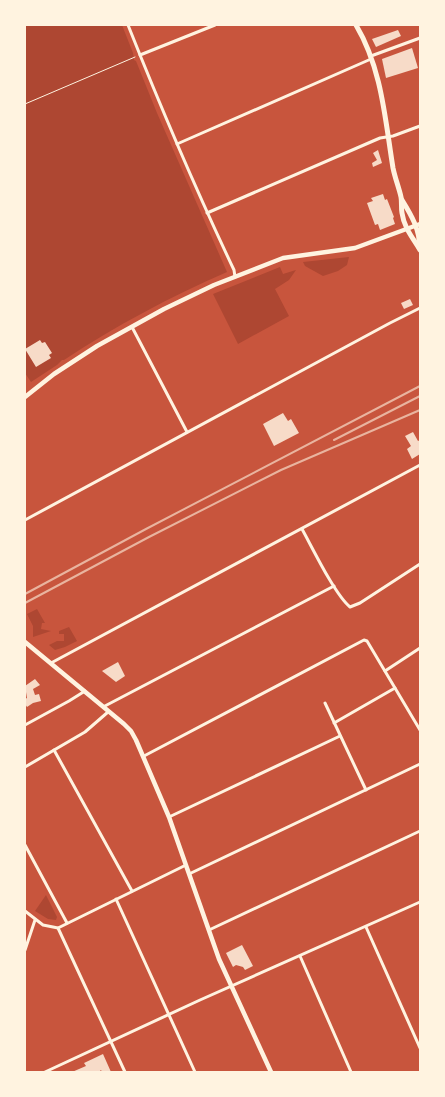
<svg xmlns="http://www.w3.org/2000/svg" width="445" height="1097" viewBox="0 0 445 1097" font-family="'Fira Sans Condensed',sans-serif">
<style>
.green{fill:#ae4732}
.building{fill:#f7dbc8}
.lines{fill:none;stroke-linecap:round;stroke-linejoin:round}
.path{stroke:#fff3e0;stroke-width:1}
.minor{stroke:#fff3e0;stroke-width:3}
.secondary{stroke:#fff3e0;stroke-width:4.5}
.primary{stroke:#fff3e0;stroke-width:5}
.rail{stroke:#e9b49f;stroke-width:2}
</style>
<rect width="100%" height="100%" fill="#c8553d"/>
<g class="green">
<path d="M 25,25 L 122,25 L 133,53 L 134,60 L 136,61 L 157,113 L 227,272 C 170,297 115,326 64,360 L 62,360 L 57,365 L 31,382 L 25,373 Z"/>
<polygon points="349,257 347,265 338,271 323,276 305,266 303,262"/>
<polygon points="280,267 283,274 296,270 289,280 275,289 289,316 238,344 213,294"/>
<polygon points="37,609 45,623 42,623 41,629 51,631 33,637 33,626 27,614"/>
<polygon points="69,627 77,641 65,647 55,650 49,645 57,641 64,641 64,634 59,634 59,631"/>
<polygon points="46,895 57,917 56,920 48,919 35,911"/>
</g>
<g class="building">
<polygon points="398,30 401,36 376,47 372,39"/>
<polygon points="412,48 418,68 386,78 382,59"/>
<polygon points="378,150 382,163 373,167 372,163 377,160 373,153"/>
<polygon points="383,194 385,200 387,199 394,217 393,218 395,224 380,230 378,224 375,225 367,203 373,201 371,198"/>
<polygon points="410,299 413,305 404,309 401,303"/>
<polygon points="40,340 42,343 45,342 52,353 49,355 51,358 36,367 25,349"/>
<polygon points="283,413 288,421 291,419 299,433 274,446 263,424"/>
<polygon points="413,432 418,441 420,440 420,454 412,459 407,449 411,446 405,436"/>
<polygon points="118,662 125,676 116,682 102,671"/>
<polygon points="35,679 40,685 33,689 35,695 39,694 41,701 33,703 27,707 25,704 25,699 27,698 25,686"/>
<polygon points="242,945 253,966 245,970 243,967 236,965 233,967 226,953"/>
<polygon points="103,1054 111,1072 102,1072 101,1070 99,1072 72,1072 86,1066 84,1063"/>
</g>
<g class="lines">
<polyline class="path" points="25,104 135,57"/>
<g class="minor">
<path d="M 128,25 C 161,108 196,190 234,270 L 235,277"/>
<polyline points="140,55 215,25"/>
<polyline points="371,56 420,38"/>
<polyline points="177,144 371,59"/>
<polyline points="207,213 380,138 393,136 420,126"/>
<polyline points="132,327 187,432"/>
<polyline points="25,520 390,323 420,308"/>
<path d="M 302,529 C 312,547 335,595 350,607 L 360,603 L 420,564"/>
<polyline points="51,663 420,465"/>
<polyline points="385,671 420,648"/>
<polyline points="325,703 366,790"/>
<polyline points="103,707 334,586"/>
<polyline points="334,723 395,688"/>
<polyline points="25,725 69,701 85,691"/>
<polyline points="54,750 132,891"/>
<polyline points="144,756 364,640 367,641 420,730"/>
<polyline points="25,767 85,732 108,712"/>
<polyline points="169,817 340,736"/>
<polyline points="25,845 67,923"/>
<polyline points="189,874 420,764"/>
<polyline points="116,899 195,1072"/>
<polyline points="25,911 43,925 58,928 186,865"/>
<polyline points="366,927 420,1048"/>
<polyline points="58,928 125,1072"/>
<polyline points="209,930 420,831"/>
<polyline points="25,950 35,920"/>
<polyline points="300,956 351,1072"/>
<polyline points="45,1072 200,1000 420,902"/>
</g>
<g class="secondary">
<polyline points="25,397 54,374 97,346 164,309 214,285 283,258 355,248 420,224"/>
<polyline points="25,642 124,724 131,731 136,740 169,817 219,959 271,1072"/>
</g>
<g class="primary">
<path d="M 356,25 C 382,69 385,119 393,168 C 395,178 399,188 401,197 C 402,202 401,208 402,213 C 404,228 413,238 420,250"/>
<path d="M 402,200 C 410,213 421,231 419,247"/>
</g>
<g class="rail">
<polyline points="334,440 420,396"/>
<polyline points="25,594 146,529 420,386"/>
<polyline points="25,603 149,537 281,470 420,410"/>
</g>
</g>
<rect width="445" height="1097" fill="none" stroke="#fff3e0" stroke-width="52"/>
</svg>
